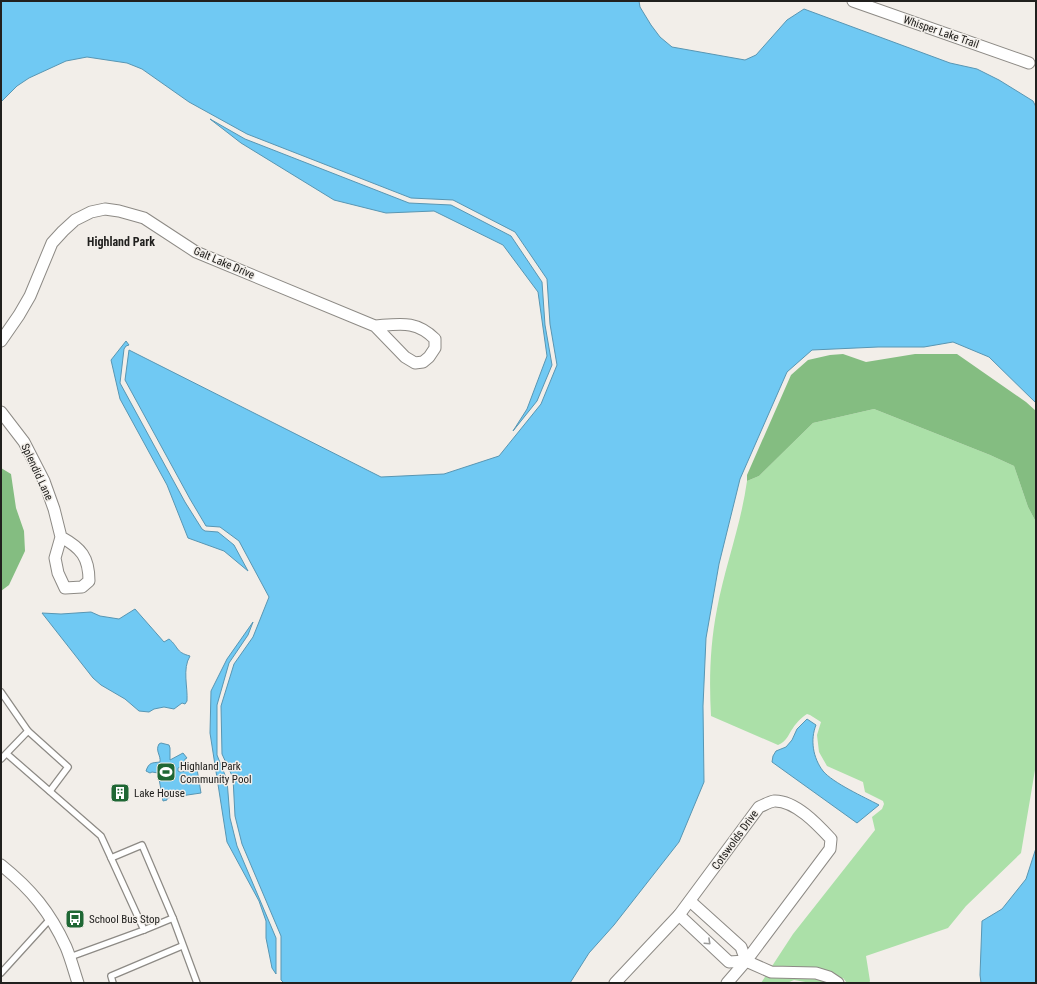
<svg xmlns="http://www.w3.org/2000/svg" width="1037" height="984" viewBox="0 0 1037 984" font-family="'Roboto Condensed',sans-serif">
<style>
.green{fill:#abe0a8}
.forest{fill:#84bd81}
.water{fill:#70c9f3;stroke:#5896b3}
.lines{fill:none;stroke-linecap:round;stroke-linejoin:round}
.lane-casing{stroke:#8d8a85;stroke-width:8}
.street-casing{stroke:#8d8a85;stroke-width:13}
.lane{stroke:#fff;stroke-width:5.5}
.street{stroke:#fff;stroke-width:11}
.oneway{stroke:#9b9b9a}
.labels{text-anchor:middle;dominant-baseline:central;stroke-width:3;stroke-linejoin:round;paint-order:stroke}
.street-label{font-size:11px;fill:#21201e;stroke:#f2eee9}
.poi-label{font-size:11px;fill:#21201e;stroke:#f2eee9;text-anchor:start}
.neighbourhood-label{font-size:12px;font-weight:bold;fill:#21201e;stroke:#f2eee9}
</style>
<rect width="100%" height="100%" fill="#f2eee9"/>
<path class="green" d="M 874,409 L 990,455 L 1014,466 L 1028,507 L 1036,522 L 1036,764 L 1021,853 L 966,906 L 948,928 L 866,956 L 870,981 L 869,983 L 847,983 L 843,978 L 838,983 L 811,983 L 794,980 L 787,983 L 761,983 L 793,934 L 875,830 L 872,817 L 882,809 L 884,804 L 883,801 L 865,792 L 863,782 L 827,766 L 819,752 L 817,735 L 821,722 L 810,715 L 807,714 C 802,717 796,723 793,728 C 788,735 787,741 778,745 L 711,716 C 709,680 710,645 717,609 C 725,566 741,525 747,481 L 759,476 L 813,423 Z"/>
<g class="forest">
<polygon points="843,354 866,362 915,354 957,354 1026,402 1036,411 1036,522 1028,507 1014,466 990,455 874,409 813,423 759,476 747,481 747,475 791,375 808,360 830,355"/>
<polygon points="1,468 11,474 16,508 24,531 25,551 9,585 1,591"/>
</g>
<g class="water">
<polygon points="1,1 639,1 640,7 651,25 660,37 672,47 745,60 756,55 787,20 804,9 950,63 977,69 999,80 1033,101 1036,107 1036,403 989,357 953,342 924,347 878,347 812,350 787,372 740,479 719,564 706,638 703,706 704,782 679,842 614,925 589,953 570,983 284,983 281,980 281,936 242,844 235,816 233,778 222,754 221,706 234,664 253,637 269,597 239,541 220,527 206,526 190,499 125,380 129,350 381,477 444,474 499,456 541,404 557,365 550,324 547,279 515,232 453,200 411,198 247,134 189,102 142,69 127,63 87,57 66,61 29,78 17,86 1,102"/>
<polygon points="210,119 245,139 409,203 451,205 511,236 542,282 545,325 552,365 537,401 513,431 527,409 547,356 538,292 503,245 434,211 386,213 334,200 241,143"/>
<polygon points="126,341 129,345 126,346 124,349 120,383 185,502 202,529 205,531 218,532 234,545 248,571 224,551 188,538 167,485 120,399 111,360"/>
<path d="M 135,609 L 164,642 L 169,639 C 179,647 175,652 190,656 C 182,669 188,687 187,701 L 185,704 L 182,703 L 174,709 L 164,707 L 154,709 L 149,712 L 139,711 L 125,699 L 101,685 L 93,678 L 42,613 L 61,614 L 91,612 L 100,616 L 119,619 Z"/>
<polygon points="253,622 248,635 229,663 217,705 217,755 227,780 230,818 237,846 276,938 276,974 272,968 266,938 266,921 259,901 227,842 210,733 211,691 227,659"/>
<path d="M 807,719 L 816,725 C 810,740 813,758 823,771 C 833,783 864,797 879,805 L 857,823 L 772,762 L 773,756 L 776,751 L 786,747 L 792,740 L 797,729 Z"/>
<path d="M 161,743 L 169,745 L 170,748 L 170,760 L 183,753 L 187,758 L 185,759 L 184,765 L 178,768 L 178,771 L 180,772 L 197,769 L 201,793 L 167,798 L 167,800 L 163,801 L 158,773 L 152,772 L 150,773 L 146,771 C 149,762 152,763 160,762 C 161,755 155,751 159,744 Z"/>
<polygon points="1036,848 1036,983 981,983 980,975 982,921 1002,909 1026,879"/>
</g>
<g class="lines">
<g class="lane-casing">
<g id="lane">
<polyline points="1,692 28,731 1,759"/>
<polyline points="28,731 68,767 50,791"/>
<polyline points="7,754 101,836 144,930 70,957"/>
<polyline points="111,858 142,845 173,918"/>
<polyline points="144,930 173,918 197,983"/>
<polyline points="1,973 51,918"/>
<polyline points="113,983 111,976 182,946"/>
</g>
</g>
<g class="street-casing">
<g id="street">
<polyline points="853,1 1029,63"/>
<path d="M 1,341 L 19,315 L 30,296 L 52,243 L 63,231 L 75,220 L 91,212 L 105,209 L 119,211 L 144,218 L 196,252 L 375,326 L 405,357 L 415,363 L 423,362 L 429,357 L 435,348 L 435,339 C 416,320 400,324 375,326"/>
<path d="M 1,412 L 24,442 L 44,481 L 54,509 L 61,537 L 55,558 L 58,573 L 65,588 L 82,587 L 89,581 C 89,557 81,548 61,537"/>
<path d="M 1,865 C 31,889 50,912 66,947 C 71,959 74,971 78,983"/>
<polyline points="690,901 741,947 746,961"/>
<polyline points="679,915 729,962 746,961 771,972 816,973 829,977 838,983"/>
<path d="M 615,983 L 679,915 L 759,807 C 764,805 769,802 774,801 C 795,800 818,825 831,839 L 830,849 L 746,961 L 727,983"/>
</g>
</g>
<use href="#lane" class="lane"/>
<use href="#street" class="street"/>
</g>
<defs><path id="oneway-chevron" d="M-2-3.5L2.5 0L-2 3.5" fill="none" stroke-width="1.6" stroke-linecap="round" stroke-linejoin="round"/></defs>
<use class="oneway" href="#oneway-chevron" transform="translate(708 942) rotate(43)"/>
<defs>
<g id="stadium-square" transform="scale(1)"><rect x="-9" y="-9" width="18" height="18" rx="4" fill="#1f6734" stroke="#f2eee9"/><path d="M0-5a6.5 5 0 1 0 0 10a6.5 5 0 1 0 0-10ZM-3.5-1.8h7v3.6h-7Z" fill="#fff"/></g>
<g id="building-square" transform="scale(1)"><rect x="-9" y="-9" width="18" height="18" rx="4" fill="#1f6734" stroke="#f2eee9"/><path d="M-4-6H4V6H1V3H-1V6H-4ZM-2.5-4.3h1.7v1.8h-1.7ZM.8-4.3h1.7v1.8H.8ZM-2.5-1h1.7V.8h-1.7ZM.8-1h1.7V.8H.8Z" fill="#fff"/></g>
<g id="bus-square" transform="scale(1)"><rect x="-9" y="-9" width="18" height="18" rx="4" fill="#1f6734" stroke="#f2eee9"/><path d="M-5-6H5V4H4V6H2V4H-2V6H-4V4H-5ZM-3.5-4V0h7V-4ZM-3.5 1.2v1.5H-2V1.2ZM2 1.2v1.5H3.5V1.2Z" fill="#fff"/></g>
</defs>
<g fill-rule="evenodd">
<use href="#stadium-square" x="166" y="772"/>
<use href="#building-square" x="120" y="793"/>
<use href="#bus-square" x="75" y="919"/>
</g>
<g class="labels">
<g class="street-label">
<text transform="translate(941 32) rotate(19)">Whisper Lake Trail</text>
<text transform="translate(224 263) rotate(23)">Galt Lake Drive</text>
<text transform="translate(37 472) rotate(65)">Splendid Lane</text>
<text transform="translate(735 840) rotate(-54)">Cotswolds Drive</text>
</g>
<g class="poi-label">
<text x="180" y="766">Highland Park<tspan x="180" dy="13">Community Pool</tspan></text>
<text x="134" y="793">Lake House</text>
<text x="89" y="919">School Bus Stop</text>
</g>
<g class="neighbourhood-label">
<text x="121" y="242">Highland Park</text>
</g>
</g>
<rect width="1037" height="984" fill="none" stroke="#21201e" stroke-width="4"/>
</svg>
